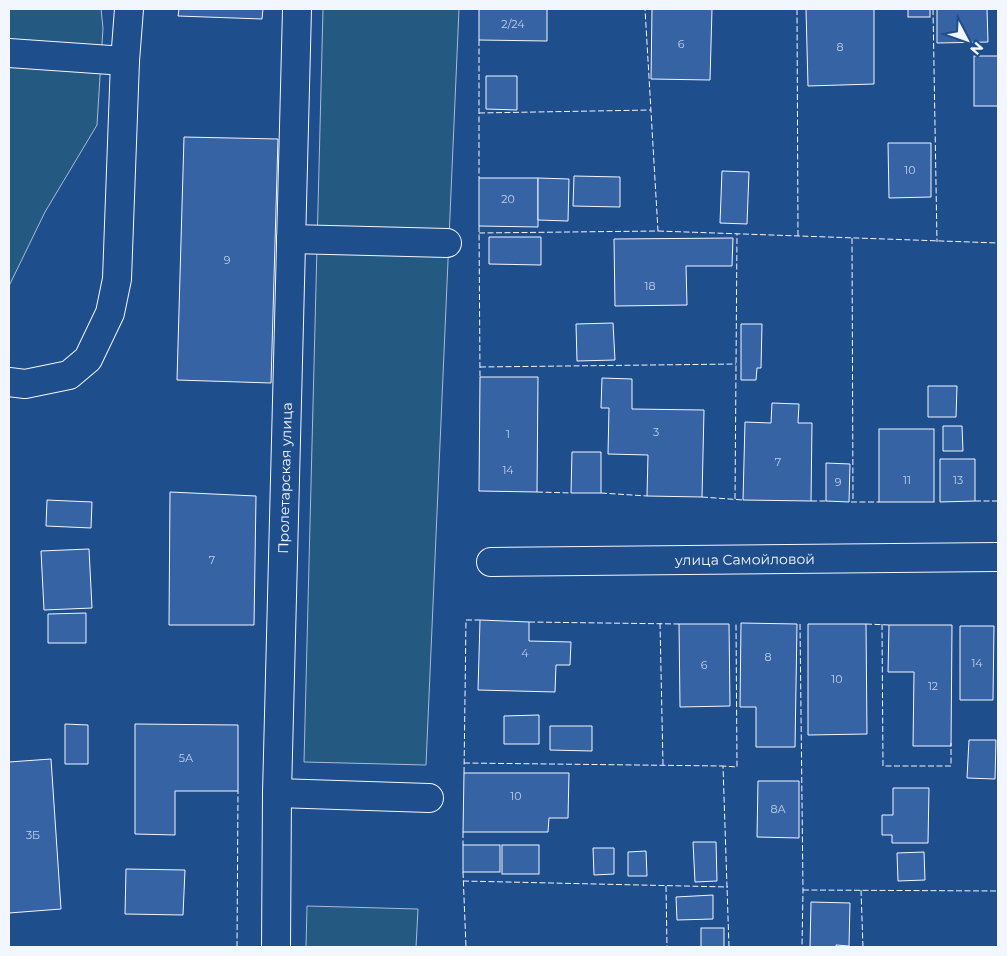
<svg xmlns="http://www.w3.org/2000/svg" width="1007" height="956" viewBox="0 0 1007 956" font-family="Montserrat,sans-serif">
<style>
.green{fill:#245a82;stroke:#a8bbd7}
.building{fill:#3563a3;stroke:#f2f6ff}
.lines{fill:none;stroke-linecap:round;stroke-linejoin:round}
.minor-casing{stroke:#f2f6ff;stroke-width:30}
.minor{stroke:#1f4e8c;stroke-width:28}
.fence{stroke:#f2f6ff;stroke-width:1;stroke-dasharray:6 2.5;stroke-linecap:butt}
.labels{text-anchor:middle;dominant-baseline:central;stroke-width:4;stroke-linejoin:round;paint-order:stroke}
.number-label{font-size:11px;fill:#c3d1e8}
.street-label{font-size:14px;fill:#f2f6ff;stroke:#1f4e8c}
</style>
<rect width="100%" height="100%" fill="#1f4e8c"/>
<g class="green">
<polygon points="9,9 101,9 103,28 97,125 45,212 9,286"/>
<polygon points="323,9 459,9 426,765 304,762"/>
<polygon points="307,906 418,909 416,947 306,947"/>
</g>
<g class="building">
<polygon points="179,9 263,9 262,19 178,16"/>
<polygon points="479,9 547,9 547,41 479,40"/>
<polygon points="652,9 712,9 710,80 651,79"/>
<polygon points="806,9 874,9 874,84 808,86"/>
<rect x="908" y="9" width="22" height="8"/>
<polygon points="937,9 987,9 988,42 937,43"/>
<rect x="974" y="56" width="24" height="50"/>
<polygon points="486,76 517,76 517,110 486,109"/>
<polygon points="184,137 278,139 271,383 177,380"/>
<polygon points="888,143 931,143 931,197 889,198"/>
<polygon points="722,171 749,172 747,224 720,223"/>
<polygon points="574,176 620,177 620,207 573,206"/>
<polygon points="479,178 538,178 538,227 479,226"/>
<polygon points="538,178 569,179 568,221 538,220"/>
<polygon points="489,237 541,237 541,265 489,264"/>
<polygon points="733,238 732,266 686,266 687,305 615,306 614,239"/>
<polygon points="613,323 615,360 577,361 576,324"/>
<polygon points="741,324 762,324 761,368 757,368 756,380 741,380"/>
<polygon points="480,377 538,377 537,492 479,491"/>
<polygon points="602,378 632,379 632,409 704,410 702,497 647,496 648,455 608,454 609,408 601,408"/>
<polygon points="928,386 957,386 956,417 928,417"/>
<polygon points="772,403 799,404 798,423 812,423 811,501 743,500 745,422 771,423"/>
<polygon points="943,426 962,426 963,451 943,451"/>
<rect x="879" y="429" width="55" height="73"/>
<polygon points="572,452 601,452 601,493 571,493"/>
<polygon points="940,459 975,459 975,501 940,502"/>
<polygon points="826,463 850,464 849,502 826,501"/>
<polygon points="170,492 256,496 254,625 169,625"/>
<polygon points="47,500 92,502 91,528 46,526"/>
<polygon points="89,549 92,608 44,610 41,551"/>
<polygon points="86,613 86,643 48,643 48,614"/>
<polygon points="480,620 529,622 529,641 571,642 570,665 556,665 555,692 478,690"/>
<polygon points="741,623 797,624 795,747 756,747 756,707 740,707"/>
<polygon points="679,624 729,624 730,706 680,707"/>
<polygon points="808,624 866,624 867,734 808,735"/>
<polygon points="889,625 952,625 951,746 913,746 914,672 888,672"/>
<polygon points="960,626 994,626 993,700 960,700"/>
<polygon points="539,715 539,744 504,744 504,716"/>
<polygon points="65,724 88,725 88,764 65,764"/>
<polygon points="135,724 238,725 238,791 175,791 175,835 135,834"/>
<polygon points="550,726 592,726 592,751 550,750"/>
<polygon points="969,740 996,740 995,779 967,778"/>
<polygon points="51,759 61,909 9,913 9,762"/>
<polygon points="464,773 569,773 568,818 549,818 548,832 463,832"/>
<polygon points="758,781 799,781 799,838 757,837"/>
<polygon points="893,788 929,788 928,843 892,843 892,835 882,835 882,815 893,815"/>
<polygon points="693,842 716,842 717,881 695,882"/>
<rect x="463" y="845" width="37" height="27"/>
<rect x="502" y="845" width="37" height="29"/>
<polygon points="593,848 614,848 614,874 594,875"/>
<polygon points="646,851 647,876 628,876 628,852"/>
<polygon points="924,852 925,880 898,881 897,853"/>
<polygon points="126,869 185,870 183,915 125,914"/>
<polygon points="713,895 713,919 677,920 676,897"/>
<polygon points="811,902 850,903 849,946 836,945 836,947 810,947"/>
<rect x="701" y="928" width="23" height="19"/>
</g>
<g class="lines">
<g class="minor-casing">
<g id="minor">
<polyline points="9,53 125,61"/>
<polyline points="291,239 447,243"/>
<polyline points="9,382 25,384 69,375 88,359 110,313 117,279 125,61 129,9"/>
<path id="s1" d="M 491,562 L 998,557"/>
<polyline points="277,793 429,798"/>
<path id="s2" d="M 276,947 L 277,793 L 297,9"/>
</g>
</g>
<use href="#minor" class="minor"/>
<g class="fence">
<polyline points="797,9 798,236"/>
<polyline points="933,9 937,242"/>
<polyline points="479,40 479,178"/>
<polyline points="479,113 651,110"/>
<polyline points="479,226 480,377"/>
<polyline points="658,231 998,243"/>
<polyline points="479,233 658,231 645,9"/>
<polyline points="852,238 853,501"/>
<polyline points="480,367 736,364"/>
<polyline points="537,492 571,493"/>
<polyline points="601,493 647,496"/>
<polyline points="702,497 743,500"/>
<polyline points="735,499 737,234"/>
<polyline points="811,501 826,501"/>
<polyline points="975,501 998,501"/>
<polyline points="851,502 879,502"/>
<polyline points="529,622 679,624"/>
<polyline points="660,623 663,765"/>
<polyline points="800,624 803,890 802,947"/>
<polyline points="866,624 889,625"/>
<polyline points="882,624 883,766 951,766 951,743"/>
<polyline points="464,763 723,766"/>
<polyline points="464,773 466,620 480,620"/>
<polyline points="463,832 463,845"/>
<polyline points="463,872 466,947"/>
<polyline points="463,881 728,887"/>
<polyline points="666,886 667,947"/>
<polyline points="803,890 998,891"/>
<polyline points="861,890 863,947"/>
<polyline points="237,947 238,791"/>
<polyline points="729,947 723,766 737,767 736,623"/>
</g>
</g>
<g class="labels">
<g class="number-label">
<text x="513" y="24">2/24</text>
<text x="681" y="44">6</text>
<text x="840" y="47">8</text>
<text x="910" y="170">10</text>
<text x="508" y="199">20</text>
<text x="227" y="260">9</text>
<text x="650" y="286">18</text>
<text x="656" y="432">3</text>
<text x="508" y="434">1</text>
<text x="778" y="462">7</text>
<text x="508" y="470">14</text>
<text x="907" y="480">11</text>
<text x="958" y="480">13</text>
<text x="838" y="482">9</text>
<text x="212" y="560">7</text>
<text x="525" y="653">4</text>
<text x="768" y="657">8</text>
<text x="977" y="663">14</text>
<text x="704" y="665">6</text>
<text x="837" y="679">10</text>
<text x="933" y="686">12</text>
<text x="186" y="758">5А</text>
<text x="516" y="796">10</text>
<text x="778" y="809">8А</text>
<text x="33" y="835">3Б</text>
</g>
<g class="street-label">
<text stroke="none"><textPath href="#s2" startOffset="469">Пролетарская улица</textPath></text>
<text stroke="none"><textPath href="#s1" startOffset="254">улица Самойловой</textPath></text>
</g>
</g>
<rect width="1007" height="956" fill="none" stroke="#f2f6ff" stroke-width="20"/>
<g transform="translate(967 40) rotate(131)" stroke="#1f4e8c" stroke-width="4" paint-order="stroke">
<path d="M0-4L9 19L0 12L-9 19Z" fill="#f2f6ff"/>
<text y="-8" font-size="14" font-weight="bold" text-anchor="middle" fill="#f2f6ff">N</text>
</g>
</svg>
